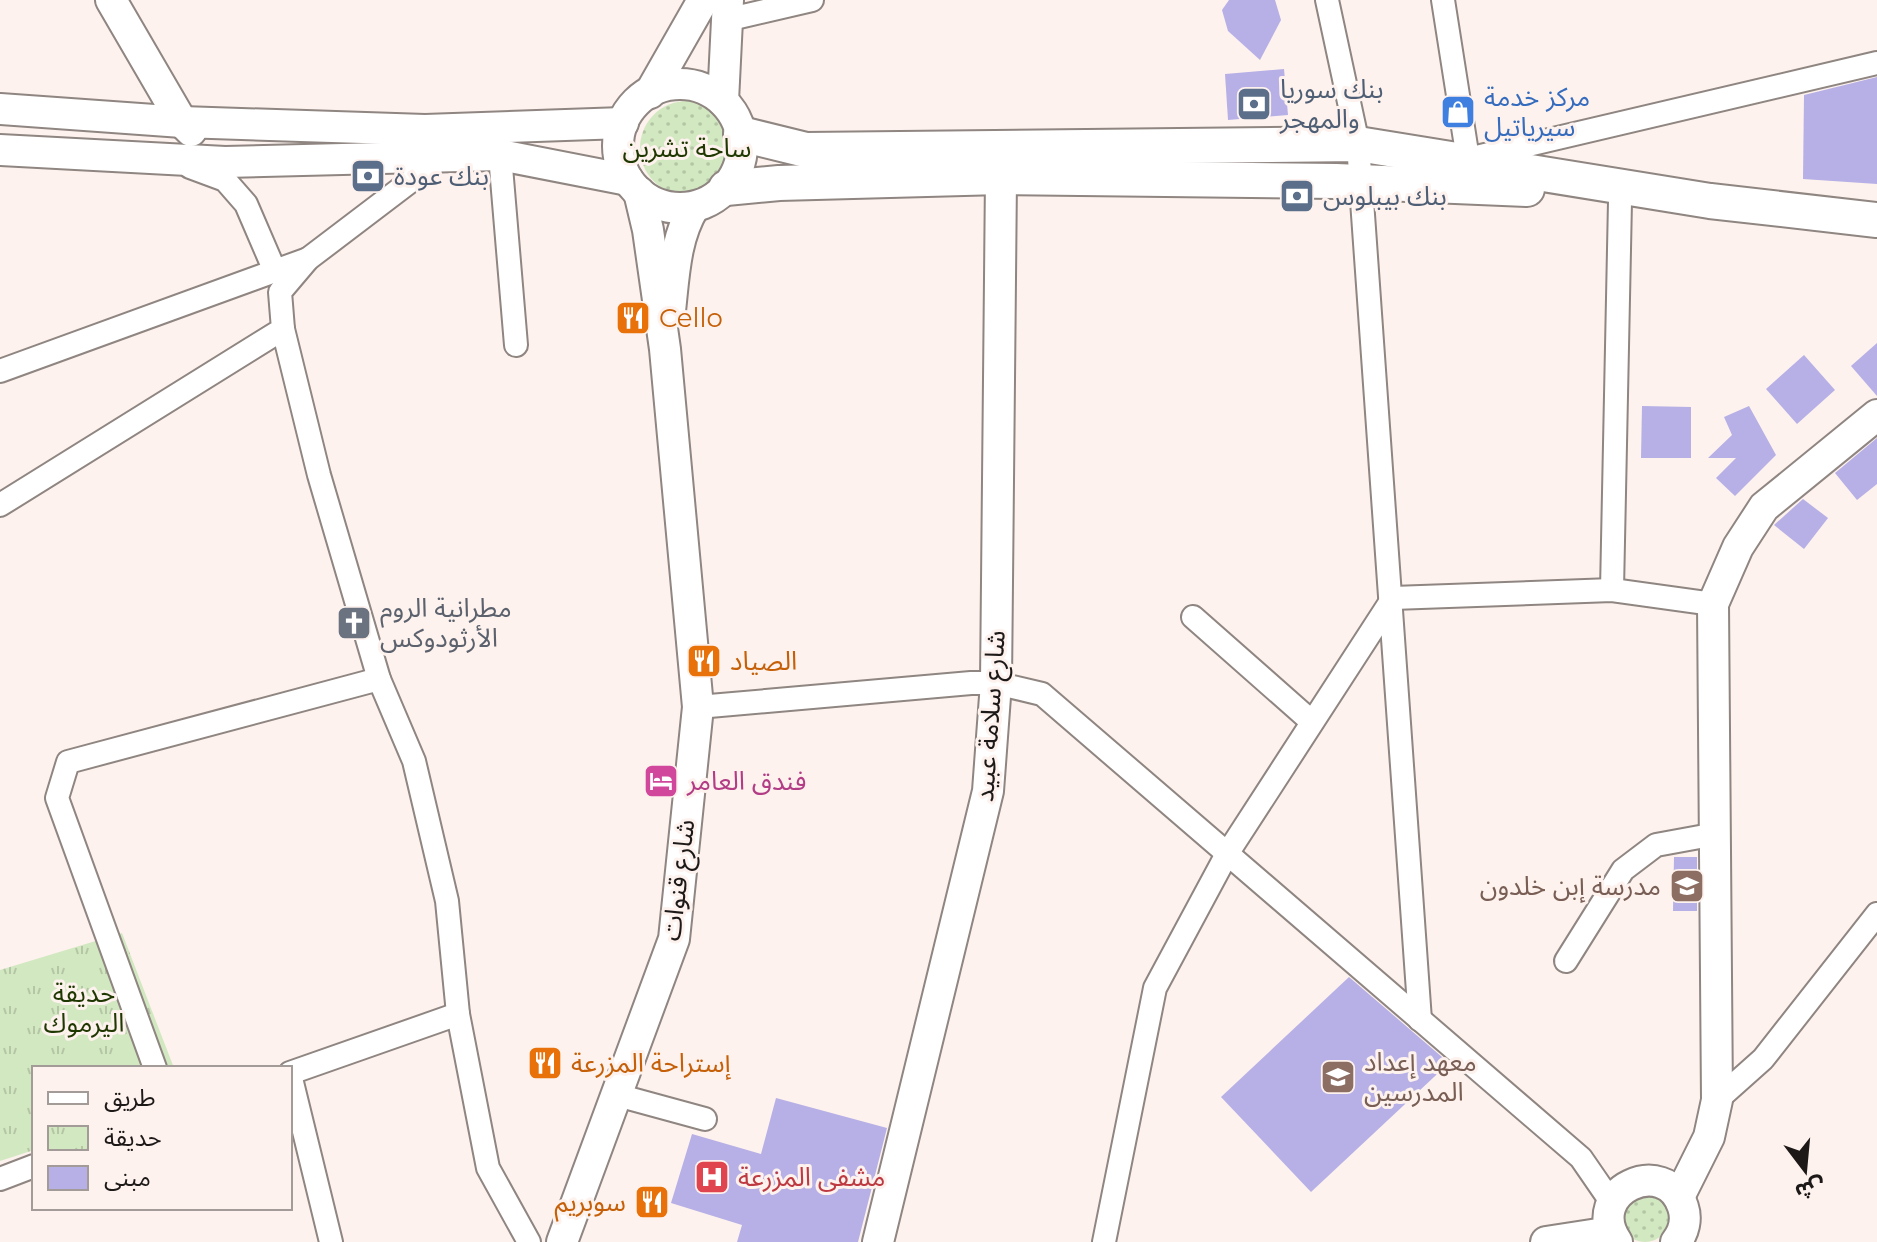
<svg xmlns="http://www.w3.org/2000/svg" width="1877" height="1242" viewBox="0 0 1877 1242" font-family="Montserrat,'Noto Sans Arabic',sans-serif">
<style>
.grass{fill:url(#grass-dots)}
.park{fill:url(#park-tufts)}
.building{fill:#b6b0e6}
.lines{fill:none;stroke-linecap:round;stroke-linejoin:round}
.street-casing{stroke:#8f8581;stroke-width:26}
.secondary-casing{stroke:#8f8581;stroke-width:34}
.primary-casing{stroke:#8f8581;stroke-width:38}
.street{stroke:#fff;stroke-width:22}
.secondary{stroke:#fff;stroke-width:30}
.primary{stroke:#fff;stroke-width:34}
.labels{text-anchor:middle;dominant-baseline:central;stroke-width:6;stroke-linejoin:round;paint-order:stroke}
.service-label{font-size:26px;fill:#4e5e75;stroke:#fdf2ed;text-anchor:start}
.shop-label{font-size:26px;fill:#366cbe;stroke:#fdf2ed;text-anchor:start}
.park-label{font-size:26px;fill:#1f3700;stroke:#fdf2ed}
.food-label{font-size:26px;fill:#c56008;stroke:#fdf2ed;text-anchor:start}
.worship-label{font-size:26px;fill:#5b616d;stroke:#fdf2ed;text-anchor:start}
.street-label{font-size:26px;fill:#1d1918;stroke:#fdf2ed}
.hotel-label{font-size:26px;fill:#b23c85;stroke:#fdf2ed;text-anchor:start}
.education-label{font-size:26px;fill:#785e54;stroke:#fdf2ed;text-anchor:end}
.health-label{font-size:26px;fill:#be3a42;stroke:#fdf2ed;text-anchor:start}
</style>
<defs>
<pattern id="grass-dots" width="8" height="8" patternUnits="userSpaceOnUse" patternTransform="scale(2)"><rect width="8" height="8" fill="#d2e8c1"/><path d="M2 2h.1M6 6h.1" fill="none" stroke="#b4c6a5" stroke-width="1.8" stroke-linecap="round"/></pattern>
<pattern id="park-tufts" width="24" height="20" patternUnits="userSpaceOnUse" patternTransform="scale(2)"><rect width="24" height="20" fill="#d2e8c1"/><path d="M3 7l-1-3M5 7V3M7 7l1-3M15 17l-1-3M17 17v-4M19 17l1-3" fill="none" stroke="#b4c6a5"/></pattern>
</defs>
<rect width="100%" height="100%" fill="#fdf2ed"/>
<g class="grass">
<circle cx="687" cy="148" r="47"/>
<circle cx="1645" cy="1218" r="24"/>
</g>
<polygon class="park" points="122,933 174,1068 34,1068 34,1150 0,1161 0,970"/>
<g class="building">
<polygon points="1229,0 1275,0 1281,20 1260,60 1228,31 1222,10"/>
<polygon points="1284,69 1288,115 1228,120 1225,74"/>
<polygon points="1877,77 1877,184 1803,179 1804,95"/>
<polygon points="1877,343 1877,396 1851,366"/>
<polygon points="1804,355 1835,390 1797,424 1766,389"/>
<polygon points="1642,406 1691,407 1691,458 1641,458"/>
<polygon points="1749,406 1776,455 1735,496 1716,478 1736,458 1708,458 1732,435 1724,417"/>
<polygon points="1877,438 1877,484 1857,500 1835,473"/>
<polygon points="1803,499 1828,518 1804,549 1774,525"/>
<polygon points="1674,857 1697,857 1697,911 1673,911"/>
<polygon points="1349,977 1449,1063 1311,1192 1221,1097"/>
<polygon points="776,1098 887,1128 858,1242 737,1242 742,1225 671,1203 692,1134 761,1154"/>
</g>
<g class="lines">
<g class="street-casing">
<g id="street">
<polyline points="1327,0 1358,144 1420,1020"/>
<polyline points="1443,0 1468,159 1877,63"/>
<polyline points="726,20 812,0"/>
<polyline points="500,155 516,345"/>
<polyline points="190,167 225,180 246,204 274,269"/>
<polyline points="283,329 319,475 379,679 414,761 447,901 458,1014 488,1168 529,1242"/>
<polyline points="0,371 308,259"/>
<polyline points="0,505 283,329 280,292 308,259 441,158"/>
<polyline points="1612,590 1620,201"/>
<polyline points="1193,617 1312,722"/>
<polyline points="698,707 971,683 996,683 1042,694 1581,1158 1612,1203"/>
<polyline points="1566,961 1623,870 1656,845 1716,834"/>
<polyline points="155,1068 57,798 68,762 379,679"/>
<polyline points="290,1073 458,1014"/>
<polyline points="290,1074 331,1242"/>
<polyline points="617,1095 705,1119"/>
<polyline points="1717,1100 1763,1059 1877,914"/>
<polyline points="0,1179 34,1166"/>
<polyline points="1104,1242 1155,988 1227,854 1393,598 1612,590 1713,604"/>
</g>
</g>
<g class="secondary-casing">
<g id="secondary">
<polyline points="111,0 182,122 191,131"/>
<circle cx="680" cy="146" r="62"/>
<polyline points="650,93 703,0"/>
<polyline points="723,101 728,0"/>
<polyline points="0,109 182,122 425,130 623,123"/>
<polyline points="0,150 225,162 500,155 628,180"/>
<path d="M 670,311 C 674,275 675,238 694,207"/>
<polyline points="1679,1197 1709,1137 1717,1100 1713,604 1738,547 1764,507 1877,415"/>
<polyline points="562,1242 674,939 698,707 665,349 648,230 639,192"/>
<polyline points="878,1242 988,791 996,683 1001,177"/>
<polyline points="1546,1242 1611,1232"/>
<path d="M 1617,1242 C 1582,1191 1666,1153 1683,1207 C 1687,1219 1684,1232 1676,1242"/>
</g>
</g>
<g class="primary-casing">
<g id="primary">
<polyline points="741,134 806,150 1358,144 1710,201 1877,220"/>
<polyline points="726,188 779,183 1001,177 1336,181 1527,189"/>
</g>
</g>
<use href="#street" class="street"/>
<use href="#secondary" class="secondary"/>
<use href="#primary" class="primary"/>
</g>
<defs>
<g id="bank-square" transform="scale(1.8)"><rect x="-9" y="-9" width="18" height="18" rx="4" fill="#5c6f8a" stroke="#fdf2ed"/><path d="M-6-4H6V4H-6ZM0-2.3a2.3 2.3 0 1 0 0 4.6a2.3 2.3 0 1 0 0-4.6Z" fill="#fff"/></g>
<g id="shop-square" transform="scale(1.8)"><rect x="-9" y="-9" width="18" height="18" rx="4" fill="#3f7fe0" stroke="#fdf2ed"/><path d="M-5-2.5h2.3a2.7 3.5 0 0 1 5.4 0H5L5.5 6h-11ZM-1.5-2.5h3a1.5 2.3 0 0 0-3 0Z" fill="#fff"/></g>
<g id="restaurant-square" transform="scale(1.8)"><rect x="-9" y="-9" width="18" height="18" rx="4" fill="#e8710a" stroke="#fdf2ed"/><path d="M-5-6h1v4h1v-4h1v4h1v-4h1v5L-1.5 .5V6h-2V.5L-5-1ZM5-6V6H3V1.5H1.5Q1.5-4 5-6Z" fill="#fff"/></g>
<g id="church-square" transform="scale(1.8)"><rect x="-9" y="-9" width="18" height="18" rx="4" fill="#6b7280" stroke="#fdf2ed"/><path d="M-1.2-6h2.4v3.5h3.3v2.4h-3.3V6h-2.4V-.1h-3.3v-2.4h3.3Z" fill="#fff"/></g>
<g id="hotel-square" transform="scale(1.8)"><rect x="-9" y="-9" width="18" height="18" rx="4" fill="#d1479c" stroke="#fdf2ed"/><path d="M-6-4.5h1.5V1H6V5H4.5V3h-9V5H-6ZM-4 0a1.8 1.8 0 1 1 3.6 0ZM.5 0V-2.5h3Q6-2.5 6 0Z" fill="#fff"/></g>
<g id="school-square" transform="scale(1.8)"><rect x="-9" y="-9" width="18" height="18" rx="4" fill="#8d6e63" stroke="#fdf2ed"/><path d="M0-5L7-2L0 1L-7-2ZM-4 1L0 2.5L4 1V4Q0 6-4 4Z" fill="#fff"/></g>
<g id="university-square" transform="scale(1.8)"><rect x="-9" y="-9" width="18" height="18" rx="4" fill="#8d6e63" stroke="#fdf2ed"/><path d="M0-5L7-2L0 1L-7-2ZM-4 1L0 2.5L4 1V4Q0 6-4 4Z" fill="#fff"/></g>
<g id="hospital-square" transform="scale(1.8)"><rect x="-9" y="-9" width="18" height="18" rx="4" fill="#e0444e" stroke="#fdf2ed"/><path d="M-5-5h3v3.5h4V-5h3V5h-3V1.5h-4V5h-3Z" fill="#fff"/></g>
</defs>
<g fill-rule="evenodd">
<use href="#bank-square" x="1254" y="104"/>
<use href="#shop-square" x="1458" y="112"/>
<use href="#bank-square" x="368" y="176"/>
<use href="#bank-square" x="1297" y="196"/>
<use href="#restaurant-square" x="633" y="318"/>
<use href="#church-square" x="354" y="623"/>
<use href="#restaurant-square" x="704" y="661"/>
<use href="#hotel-square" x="661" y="781"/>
<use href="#school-square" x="1687" y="886"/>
<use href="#restaurant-square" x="545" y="1063"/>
<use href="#university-square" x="1338" y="1077"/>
<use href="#hospital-square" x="712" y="1177"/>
<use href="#restaurant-square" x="652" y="1202"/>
</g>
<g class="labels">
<g class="service-label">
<text x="1280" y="89">بنك سوريا<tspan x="1280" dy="30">والمهجر</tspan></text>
<text x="394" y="176">بنك عودة</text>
<text x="1323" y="196">بنك بيبلوس</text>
</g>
<g class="shop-label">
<text x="1484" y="97">مركز خدمة<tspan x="1484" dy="30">سيرياتيل</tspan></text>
</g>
<g class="park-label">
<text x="687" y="148">ساحة تشرين</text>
<text x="84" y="993">حديقة<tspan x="84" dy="30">اليرموك</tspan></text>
</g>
<g class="food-label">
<text x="659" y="318">Cello</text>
<text x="730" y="661">الصياد</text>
<text x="571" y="1063">إستراحة المزرعة</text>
<text x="626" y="1202" text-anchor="end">سوبريم</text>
</g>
<g class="worship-label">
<text x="380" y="608">مطرانية الروم<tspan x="380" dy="30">الأرثودوكس</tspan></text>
</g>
<g class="street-label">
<text transform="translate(990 716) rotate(-86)">شارع سلامة عبيد</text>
<text transform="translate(678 880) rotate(-83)">شارع قنوات</text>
</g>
<g class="hotel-label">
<text x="687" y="781">فندق العامر</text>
</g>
<g class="education-label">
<text x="1661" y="886">مدرسة إبن خلدون</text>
<text x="1364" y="1062" text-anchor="start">معهد إعداد<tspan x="1364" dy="30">المدرسين</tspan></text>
</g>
<g class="health-label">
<text x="738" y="1177">مشفى المزرعة</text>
</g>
</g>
<rect x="32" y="1066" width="260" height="144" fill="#fdf2ed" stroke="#a39b98" stroke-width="2"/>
<rect x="48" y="1092" width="40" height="12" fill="#ffffff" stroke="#a39b98" stroke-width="2"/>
<text x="104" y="1106" font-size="24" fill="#1d1918">طريق</text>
<rect x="48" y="1126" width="40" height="24" fill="url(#park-tufts)" stroke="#a39b98" stroke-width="2"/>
<text x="104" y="1146" font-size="24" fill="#1d1918">حديقة</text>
<rect x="48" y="1166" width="40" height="24" fill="#b6b0e6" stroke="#a39b98" stroke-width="2"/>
<text x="104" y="1186" font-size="24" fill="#1d1918">مبنى</text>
<g transform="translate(1805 1170) rotate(164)" stroke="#fdf2ed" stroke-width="6" paint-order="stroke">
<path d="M0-6L14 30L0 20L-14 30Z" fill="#1d1918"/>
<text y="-12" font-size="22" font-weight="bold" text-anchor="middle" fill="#1d1918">ش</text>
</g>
</svg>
